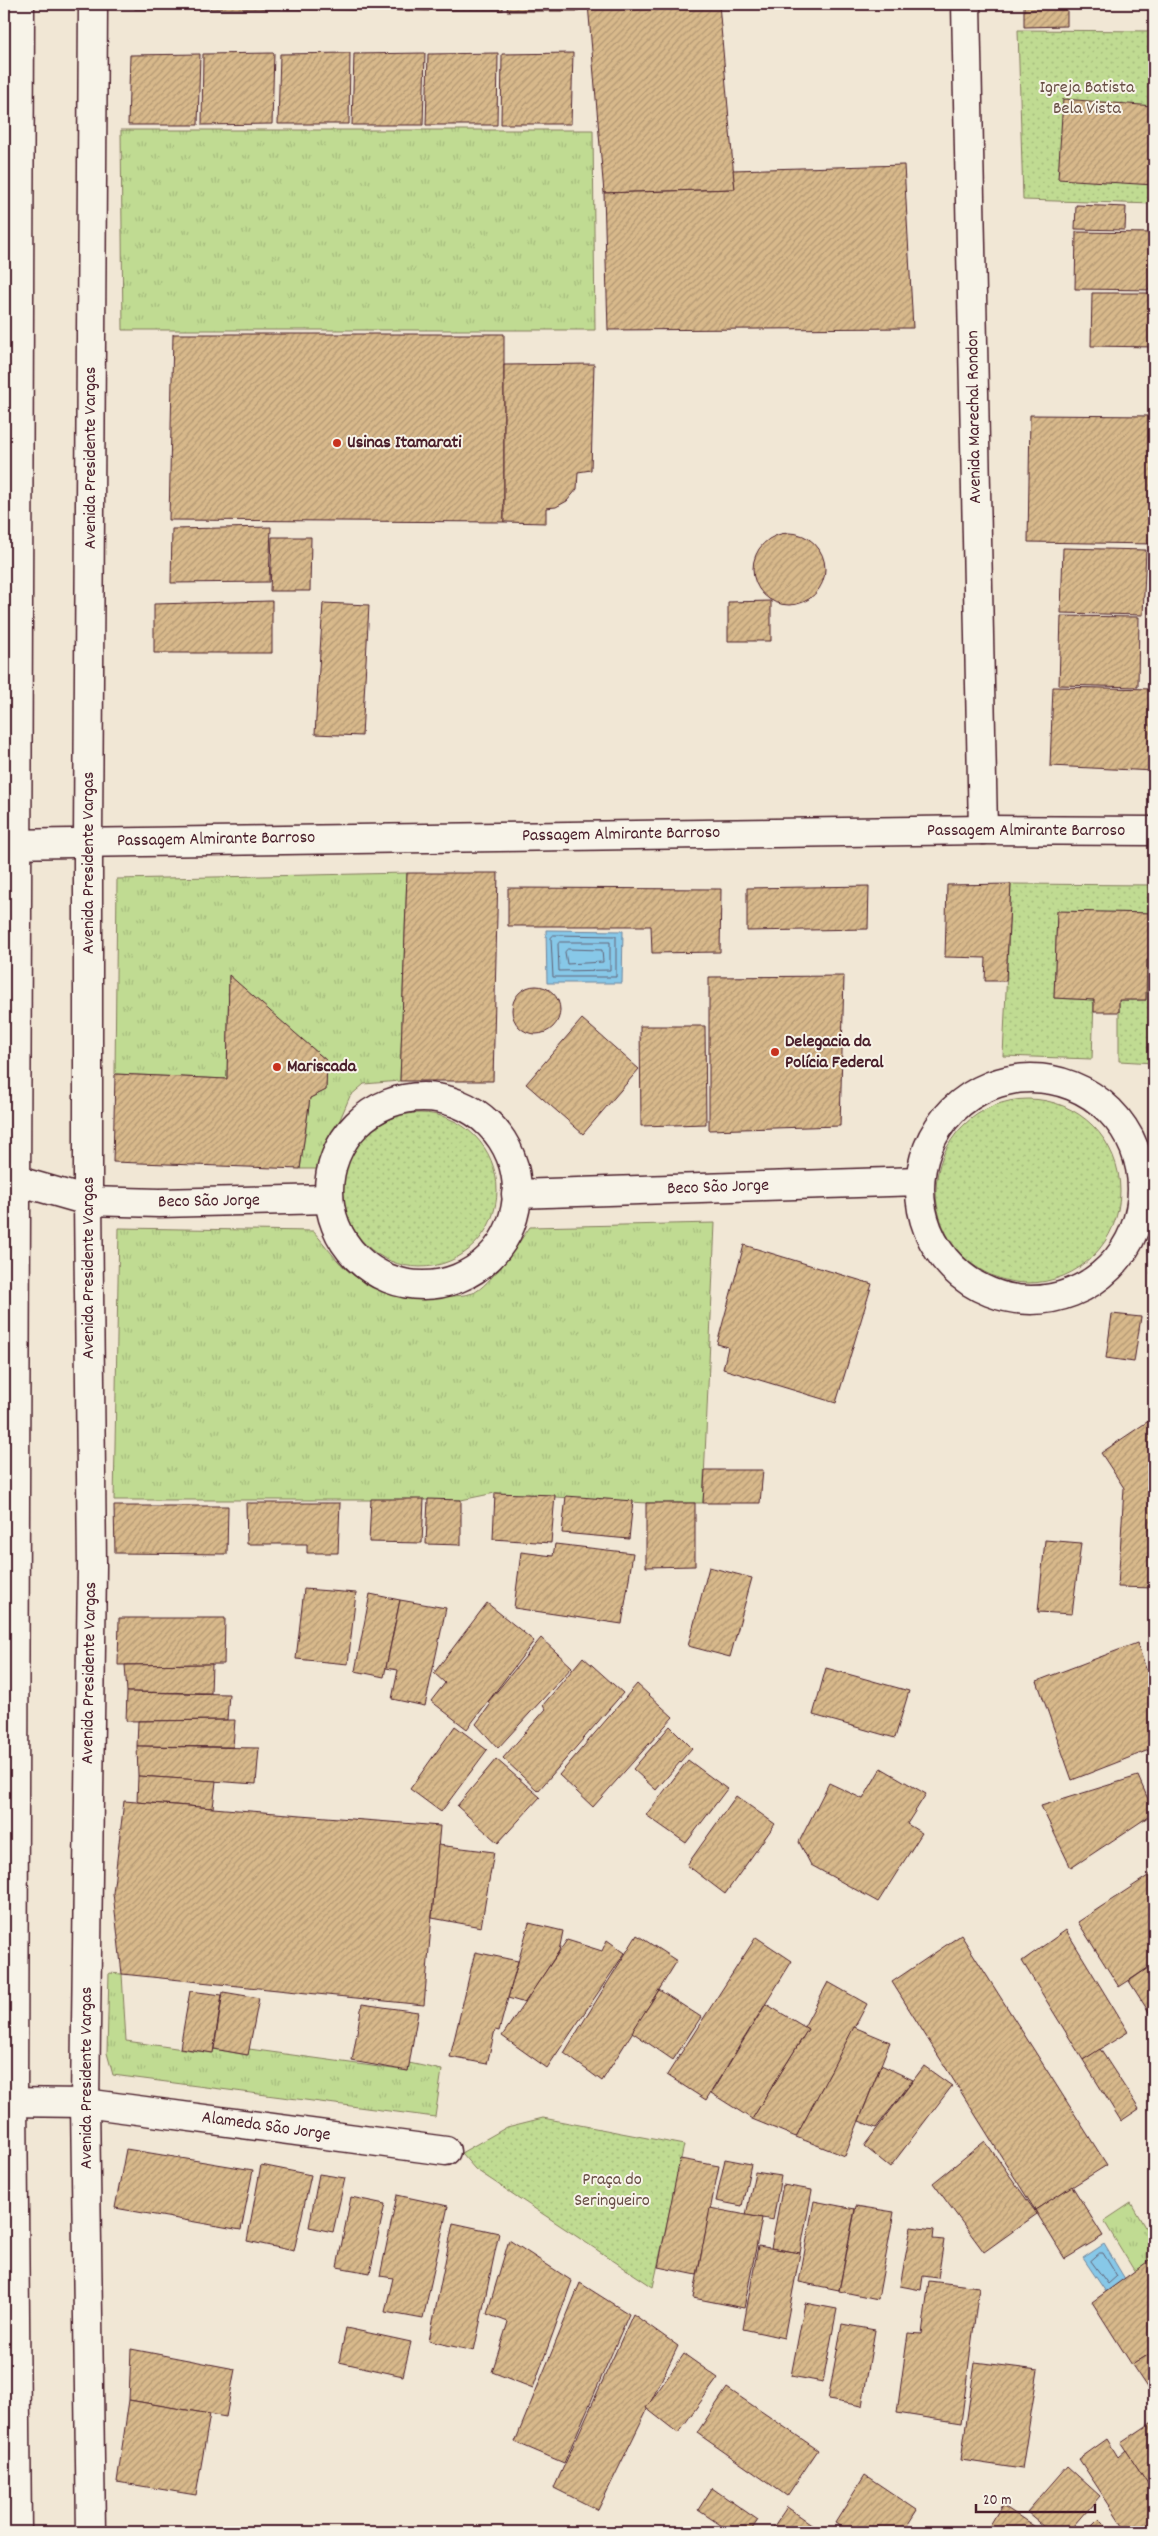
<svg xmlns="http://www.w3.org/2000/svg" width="1158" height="2536" viewBox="0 0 1158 2536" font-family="Dekko,sans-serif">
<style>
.grass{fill:url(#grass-tufts);stroke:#857d5e}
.park{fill:url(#park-dots);stroke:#857d5e}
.water{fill:#87c8e8;stroke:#6f849c}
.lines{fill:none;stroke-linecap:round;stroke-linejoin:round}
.shore{stroke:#626377;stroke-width:1}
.building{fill:url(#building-hatch);stroke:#4a1f2b}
.minor-casing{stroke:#4a1f2b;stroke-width:31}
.minor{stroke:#f7f3e8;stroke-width:28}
.poi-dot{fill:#c8321e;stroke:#f7f3e8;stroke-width:2}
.labels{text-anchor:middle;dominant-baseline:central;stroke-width:4;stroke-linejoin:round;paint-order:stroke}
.park-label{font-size:18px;fill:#684e45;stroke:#f7f3e8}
.street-label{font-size:18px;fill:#4a1f2b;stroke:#f7f3e8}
.poi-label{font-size:18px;font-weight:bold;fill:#4a1f2b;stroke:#f7f3e8;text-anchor:start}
</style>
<defs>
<pattern id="grass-tufts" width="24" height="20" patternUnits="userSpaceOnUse" patternTransform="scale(1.25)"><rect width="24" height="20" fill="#c0db92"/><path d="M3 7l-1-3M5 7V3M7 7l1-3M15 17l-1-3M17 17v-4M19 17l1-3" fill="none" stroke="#a6bc7e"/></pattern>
<pattern id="park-dots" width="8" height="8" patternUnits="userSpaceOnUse" patternTransform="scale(1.25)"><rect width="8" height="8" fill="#c0db92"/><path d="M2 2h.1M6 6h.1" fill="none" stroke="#a6bc7e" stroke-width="1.8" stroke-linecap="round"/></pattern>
<pattern id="building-hatch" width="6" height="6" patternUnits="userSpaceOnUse" patternTransform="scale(1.25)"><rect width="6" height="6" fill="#d8b98b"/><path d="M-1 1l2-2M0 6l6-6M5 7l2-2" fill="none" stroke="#b19672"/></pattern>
</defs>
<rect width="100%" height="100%" fill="#f1e7d5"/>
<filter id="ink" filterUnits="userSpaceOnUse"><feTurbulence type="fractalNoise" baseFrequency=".02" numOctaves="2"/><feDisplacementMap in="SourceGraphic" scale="10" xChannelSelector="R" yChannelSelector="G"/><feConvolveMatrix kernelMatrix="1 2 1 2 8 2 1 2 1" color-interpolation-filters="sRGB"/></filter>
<g filter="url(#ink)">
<g class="grass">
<polygon points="121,130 593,130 595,330 123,330"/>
<polygon points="407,873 400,1081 364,1084 350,1096 319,1169 300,1169 310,1098 326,1090 327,1061 229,976 227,1079 115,1074 117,879"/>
<path d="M 715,1223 L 703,1503 L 646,1503 L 495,1493 L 461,1500 L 114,1500 L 119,1228 L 313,1231 C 325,1244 337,1263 351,1273 C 374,1290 446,1302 473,1293 C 489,1287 519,1242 530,1227 Z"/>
<polygon points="109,1973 122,1974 126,2041 212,2053 214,2049 247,2055 249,2049 408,2071 409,2063 442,2070 435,2117 113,2075 107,2053"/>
<polygon points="1131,2203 1154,2243 1154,2257 1135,2272 1104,2221"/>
</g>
<g class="park">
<polygon points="1018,30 1154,31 1154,204 1023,200"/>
<polygon points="1011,884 1154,885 1154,913 1057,912 1054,998 1094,1000 1092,1059 1003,1056"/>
<polygon points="1154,959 1154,1063 1119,1061 1119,1000 1146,1000 1147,960"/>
<circle cx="1028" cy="1191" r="92"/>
<circle cx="420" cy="1190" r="77"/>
<polygon points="543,2118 684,2145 653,2287 475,2169 461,2153 507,2127"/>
</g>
<g class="water">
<polygon points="546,930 623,931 622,983 547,983"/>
<polygon points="1104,2244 1125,2279 1106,2292 1083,2258"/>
</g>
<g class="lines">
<g class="shore">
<polygon points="554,935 616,936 616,977 553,977 551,938"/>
<polygon points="560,942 610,942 610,970 559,971 558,944"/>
<polygon points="568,949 602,950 603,962 567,964 565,952"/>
<polygon points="1100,2253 1103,2253 1117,2276 1108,2284 1091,2261"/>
</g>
</g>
<g class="building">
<rect x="135" y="4" width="71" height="5"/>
<rect x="210" y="4" width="71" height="5"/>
<polygon points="284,4 355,4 355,10 284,9"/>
<polygon points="359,4 429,4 429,11 359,10"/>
<rect x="433" y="4" width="70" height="6"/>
<polygon points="508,4 578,4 578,11 507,11"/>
<polygon points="588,4 719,4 735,189 604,193"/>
<polygon points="1024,4 1067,4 1067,26 1024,27"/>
<polygon points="274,53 272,124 202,125 203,54"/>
<polygon points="350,53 349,124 278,124 280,54"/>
<polygon points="425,53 423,125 352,125 354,54"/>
<polygon points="498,53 497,125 426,125 428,54"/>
<polygon points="573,53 571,124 501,124 502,54"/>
<polygon points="200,54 198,125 128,125 130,55"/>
<polygon points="1063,99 1154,106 1154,185 1058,179"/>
<polygon points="904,165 913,328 608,330 604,193 735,189 733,170"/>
<polygon points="1076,205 1126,207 1125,230 1075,229"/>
<polygon points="1076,232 1154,233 1154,290 1075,289"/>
<polygon points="1092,293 1154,293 1154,347 1091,346"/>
<polygon points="173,334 504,334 504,522 169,520"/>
<polygon points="594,364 591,470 578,472 577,489 567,501 556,507 546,508 546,523 504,522 504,365"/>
<polygon points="1030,415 1154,416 1154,544 1028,542"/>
<polygon points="271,527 269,582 171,583 172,529"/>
<circle cx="789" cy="569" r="36"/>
<polygon points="272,537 311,537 310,591 270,591"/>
<polygon points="1063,548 1146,550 1143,615 1061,613"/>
<polygon points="272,601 272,653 154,653 154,604"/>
<polygon points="771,601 771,641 728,641 728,602"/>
<polygon points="323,603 369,605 362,736 315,734"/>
<polygon points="1061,616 1139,617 1138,687 1059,685"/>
<polygon points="1053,687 1154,689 1154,771 1050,766"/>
<polygon points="407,873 498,873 493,1081 400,1081"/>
<polygon points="1011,884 1006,981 985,981 986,958 945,957 947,885"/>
<polygon points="869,886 868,929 747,931 747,888"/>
<polygon points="508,888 721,889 720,952 652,953 651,926 508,926"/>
<polygon points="1057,911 1154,913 1154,959 1147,960 1146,1000 1119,1000 1119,1012 1094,1012 1094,1000 1054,998"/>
<polygon points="229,975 327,1061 326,1090 310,1098 300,1169 113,1162 115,1074 227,1079"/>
<polygon points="844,976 840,1126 709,1130 709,977"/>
<circle cx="536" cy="1010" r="24"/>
<polygon points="582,1019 639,1069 583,1134 526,1084"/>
<polygon points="640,1026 705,1026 706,1124 641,1126"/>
<polygon points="1154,1234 1154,1275 1151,1274"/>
<polygon points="744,1245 872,1284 836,1403 723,1369 728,1347 717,1344"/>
<polygon points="1112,1314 1141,1317 1134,1362 1106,1358"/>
<polygon points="1154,1411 1154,1588 1118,1587 1124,1488 1101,1453 1153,1418 1150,1414"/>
<polygon points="705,1470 763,1470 760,1503 703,1503"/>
<polygon points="495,1493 555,1495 551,1543 493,1539"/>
<polygon points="566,1496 633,1501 629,1539 562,1533"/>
<polygon points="371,1499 424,1499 422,1543 369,1542"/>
<polygon points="428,1499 461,1500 461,1545 426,1544"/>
<polygon points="246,1503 340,1503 338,1553 307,1553 307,1544 247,1544"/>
<polygon points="646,1503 695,1503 695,1566 646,1567"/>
<polygon points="114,1506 228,1506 227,1554 115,1553"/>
<polygon points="1045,1540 1081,1543 1072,1614 1038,1612"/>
<polygon points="555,1544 633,1553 622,1624 514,1608 521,1552 553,1556"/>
<polygon points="709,1567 752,1578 730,1657 688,1646"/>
<polygon points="304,1589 356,1593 348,1664 296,1659"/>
<polygon points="370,1594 400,1600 384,1677 355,1671"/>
<polygon points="400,1600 446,1608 425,1706 392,1699 398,1670 386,1668"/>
<polygon points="487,1603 534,1641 467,1729 431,1701 445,1683 434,1673"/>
<polygon points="119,1618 225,1618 224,1664 118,1665"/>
<polygon points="541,1638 572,1667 498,1748 476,1724 490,1705 488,1702"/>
<polygon points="1137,1643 1154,1692 1154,1748 1072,1780 1037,1681"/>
<polygon points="583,1657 623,1693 538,1791 503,1758 546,1709 543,1705"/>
<polygon points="212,1664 211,1693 127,1692 125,1665"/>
<polygon points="826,1668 909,1691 895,1738 813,1715"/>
<polygon points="637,1684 673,1717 593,1807 559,1775"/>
<polygon points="127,1692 229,1694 227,1720 126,1721"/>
<polygon points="235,1720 233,1747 137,1746 138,1721"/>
<polygon points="455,1726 487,1750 441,1812 410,1789"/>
<polygon points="670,1726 692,1748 656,1790 633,1769"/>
<polygon points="137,1746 259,1748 256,1784 138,1776"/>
<polygon points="496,1759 540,1797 498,1843 457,1806"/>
<polygon points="688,1760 727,1789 686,1843 646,1815"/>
<polygon points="881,1768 926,1794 907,1824 922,1833 878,1902 811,1865 799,1842 829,1783 863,1799"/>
<polygon points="138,1776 216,1781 213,1808 137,1802"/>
<polygon points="1138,1776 1154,1813 1071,1868 1041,1806"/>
<polygon points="736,1796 775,1824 725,1894 687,1865"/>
<polygon points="124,1801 440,1826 424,2005 122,1974 113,1893"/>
<polygon points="438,1845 494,1852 481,1927 432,1918"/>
<polygon points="1154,1872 1154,1964 1119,1987 1078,1922"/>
<polygon points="529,1923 563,1931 559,1951 525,2003 508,1998"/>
<polygon points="1066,1930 1128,2032 1083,2060 1022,1961"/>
<polygon points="637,1935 677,1961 602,2081 564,2053"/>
<polygon points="961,1935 1107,2165 1035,2210 892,1982"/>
<polygon points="756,1937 792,1961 706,2100 667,2075"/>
<polygon points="567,1940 602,1951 607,1940 625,1953 547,2068 502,2036"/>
<polygon points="475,1952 518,1961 499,2031 495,2030 487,2064 450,2057"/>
<polygon points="1154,1964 1154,2020 1129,1981"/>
<polygon points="828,1982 867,2004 796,2137 752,2119 808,2029 804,2027"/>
<polygon points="659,1990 701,2017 673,2060 632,2032"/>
<polygon points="190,1991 222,1995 213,2053 180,2048"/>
<polygon points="223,1992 259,1998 248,2055 214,2049"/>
<polygon points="362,2004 418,2012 408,2071 352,2061"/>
<polygon points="766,2004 808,2029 752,2119 711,2093"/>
<polygon points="854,2027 890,2042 845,2156 796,2137"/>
<polygon points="1100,2049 1139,2109 1121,2121 1083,2060"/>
<polygon points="881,2065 913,2080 876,2128 859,2121"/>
<polygon points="924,2066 952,2086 890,2167 864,2146"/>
<polygon points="985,2141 1037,2214 984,2252 933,2183"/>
<polygon points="126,2149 253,2170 241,2230 115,2208"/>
<polygon points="680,2159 719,2166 697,2275 658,2267"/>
<polygon points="725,2159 751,2164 742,2206 716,2201"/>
<polygon points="261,2165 311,2175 294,2251 247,2241"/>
<polygon points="755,2172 781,2176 773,2220 746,2215"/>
<polygon points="319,2174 345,2178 333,2232 309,2227"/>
<polygon points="783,2185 812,2190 800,2253 771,2248"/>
<polygon points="1072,2186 1103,2236 1065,2259 1035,2210"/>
<polygon points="397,2195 448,2206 423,2319 385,2312 393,2278 380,2276"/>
<polygon points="351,2197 385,2204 370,2273 337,2267"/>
<polygon points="814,2201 855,2209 839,2290 799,2282"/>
<polygon points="856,2206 894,2212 878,2299 839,2291"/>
<polygon points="710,2208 762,2218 744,2308 693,2298"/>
<polygon points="453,2223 499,2233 474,2351 429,2341"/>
<polygon points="911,2227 934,2230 933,2239 944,2240 938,2278 923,2276 921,2290 900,2286"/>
<polygon points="509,2240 572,2281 533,2388 492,2372 508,2322 487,2314"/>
<polygon points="758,2246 800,2253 784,2338 743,2329"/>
<polygon points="1154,2257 1154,2351 1132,2365 1092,2302"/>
<polygon points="929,2281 979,2287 961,2423 897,2413 908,2333 922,2334"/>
<polygon points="580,2283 629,2314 564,2463 515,2442"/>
<polygon points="805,2303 837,2309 823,2382 791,2376"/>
<polygon points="633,2314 678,2346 598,2510 554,2488"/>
<polygon points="842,2324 875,2330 862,2406 828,2400"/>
<polygon points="346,2328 411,2342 403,2376 339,2362"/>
<polygon points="131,2349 235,2369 226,2417 129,2400"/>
<polygon points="1154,2351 1154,2398 1132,2365"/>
<polygon points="684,2354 718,2378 678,2433 646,2408"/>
<polygon points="975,2362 1038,2370 1022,2469 961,2460"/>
<polygon points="727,2388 818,2450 787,2496 697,2433"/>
<polygon points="129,2400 210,2414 196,2495 117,2482"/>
<polygon points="1154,2421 1154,2493 1121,2443"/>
<polygon points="1107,2439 1118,2457 1126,2450 1154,2493 1154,2532 1127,2532 1079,2459"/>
<polygon points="1067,2466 1100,2496 1069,2532 1051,2532 1027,2512"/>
<polygon points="865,2475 917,2510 903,2532 849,2532 835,2523"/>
<polygon points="712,2488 758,2520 750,2532 731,2532 698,2510"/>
<polygon points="1002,2505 1043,2532 986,2532"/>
<polygon points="787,2507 823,2532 770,2532"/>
<polygon points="1099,2519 1112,2532 1086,2532"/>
</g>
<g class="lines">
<g class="minor-casing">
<g id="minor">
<polyline points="966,4 983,830"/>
<polyline points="4,844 983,830 1154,831"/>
<circle cx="1031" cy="1189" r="111"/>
<circle cx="423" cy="1191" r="94"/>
<polyline points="4,1177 88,1201 159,1203 329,1199"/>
<polyline points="516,1194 920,1181"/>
<polyline points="4,2102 85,2103 446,2151"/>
<polyline points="17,2532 13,2101 20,4"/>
<polyline points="91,2532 85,2103 92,1566 88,1201 88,841 93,4"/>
</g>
</g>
<use href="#minor" class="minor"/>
</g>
</g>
<g class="poi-dot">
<circle cx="337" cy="443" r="5"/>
<circle cx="775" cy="1052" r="5"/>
<circle cx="277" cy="1067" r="5"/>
</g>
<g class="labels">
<g class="park-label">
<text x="1087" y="88">Igreja Batista<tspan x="1087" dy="21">Bela Vista</tspan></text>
<text x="612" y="2180">Praça do<tspan x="612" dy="21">Seringueiro</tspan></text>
</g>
<g class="street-label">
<text transform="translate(975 417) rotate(-91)">Avenida Marechal Rondon</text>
<text transform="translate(91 458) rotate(-90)">Avenida Presidente Vargas</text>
<text x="1026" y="831">Passagem Almirante Barroso</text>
<text transform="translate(621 835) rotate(-1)">Passagem Almirante Barroso</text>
<text transform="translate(216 840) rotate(-1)">Passagem Almirante Barroso</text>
<text transform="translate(89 863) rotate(-90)">Avenida Presidente Vargas</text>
<text transform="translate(718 1188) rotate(-2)">Beco São Jorge</text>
<text transform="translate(209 1202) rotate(-1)">Beco São Jorge</text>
<text transform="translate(89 1268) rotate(-90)">Avenida Presidente Vargas</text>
<text transform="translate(90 1673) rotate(-89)">Avenida Presidente Vargas</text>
<text transform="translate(87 2078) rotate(-90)">Avenida Presidente Vargas</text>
<text transform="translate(266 2127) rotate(8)">Alameda São Jorge</text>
</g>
<g class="poi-label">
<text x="347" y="443">Usinas Itamarati</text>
<text x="785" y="1042">Delegacia da<tspan x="785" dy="21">Polícia Federal</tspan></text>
<text x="287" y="1067">Mariscada</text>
</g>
</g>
<rect width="1158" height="2536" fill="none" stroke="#f7f3e8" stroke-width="20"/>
<rect x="10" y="10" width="1138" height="2516" fill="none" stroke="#4a1f2b" stroke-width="2" filter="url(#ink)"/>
<path d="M976 2504v8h119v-8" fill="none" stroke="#4a1f2b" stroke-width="2.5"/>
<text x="983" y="2504" font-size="15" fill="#4a1f2b" stroke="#f7f3e8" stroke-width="4" paint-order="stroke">20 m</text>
</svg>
